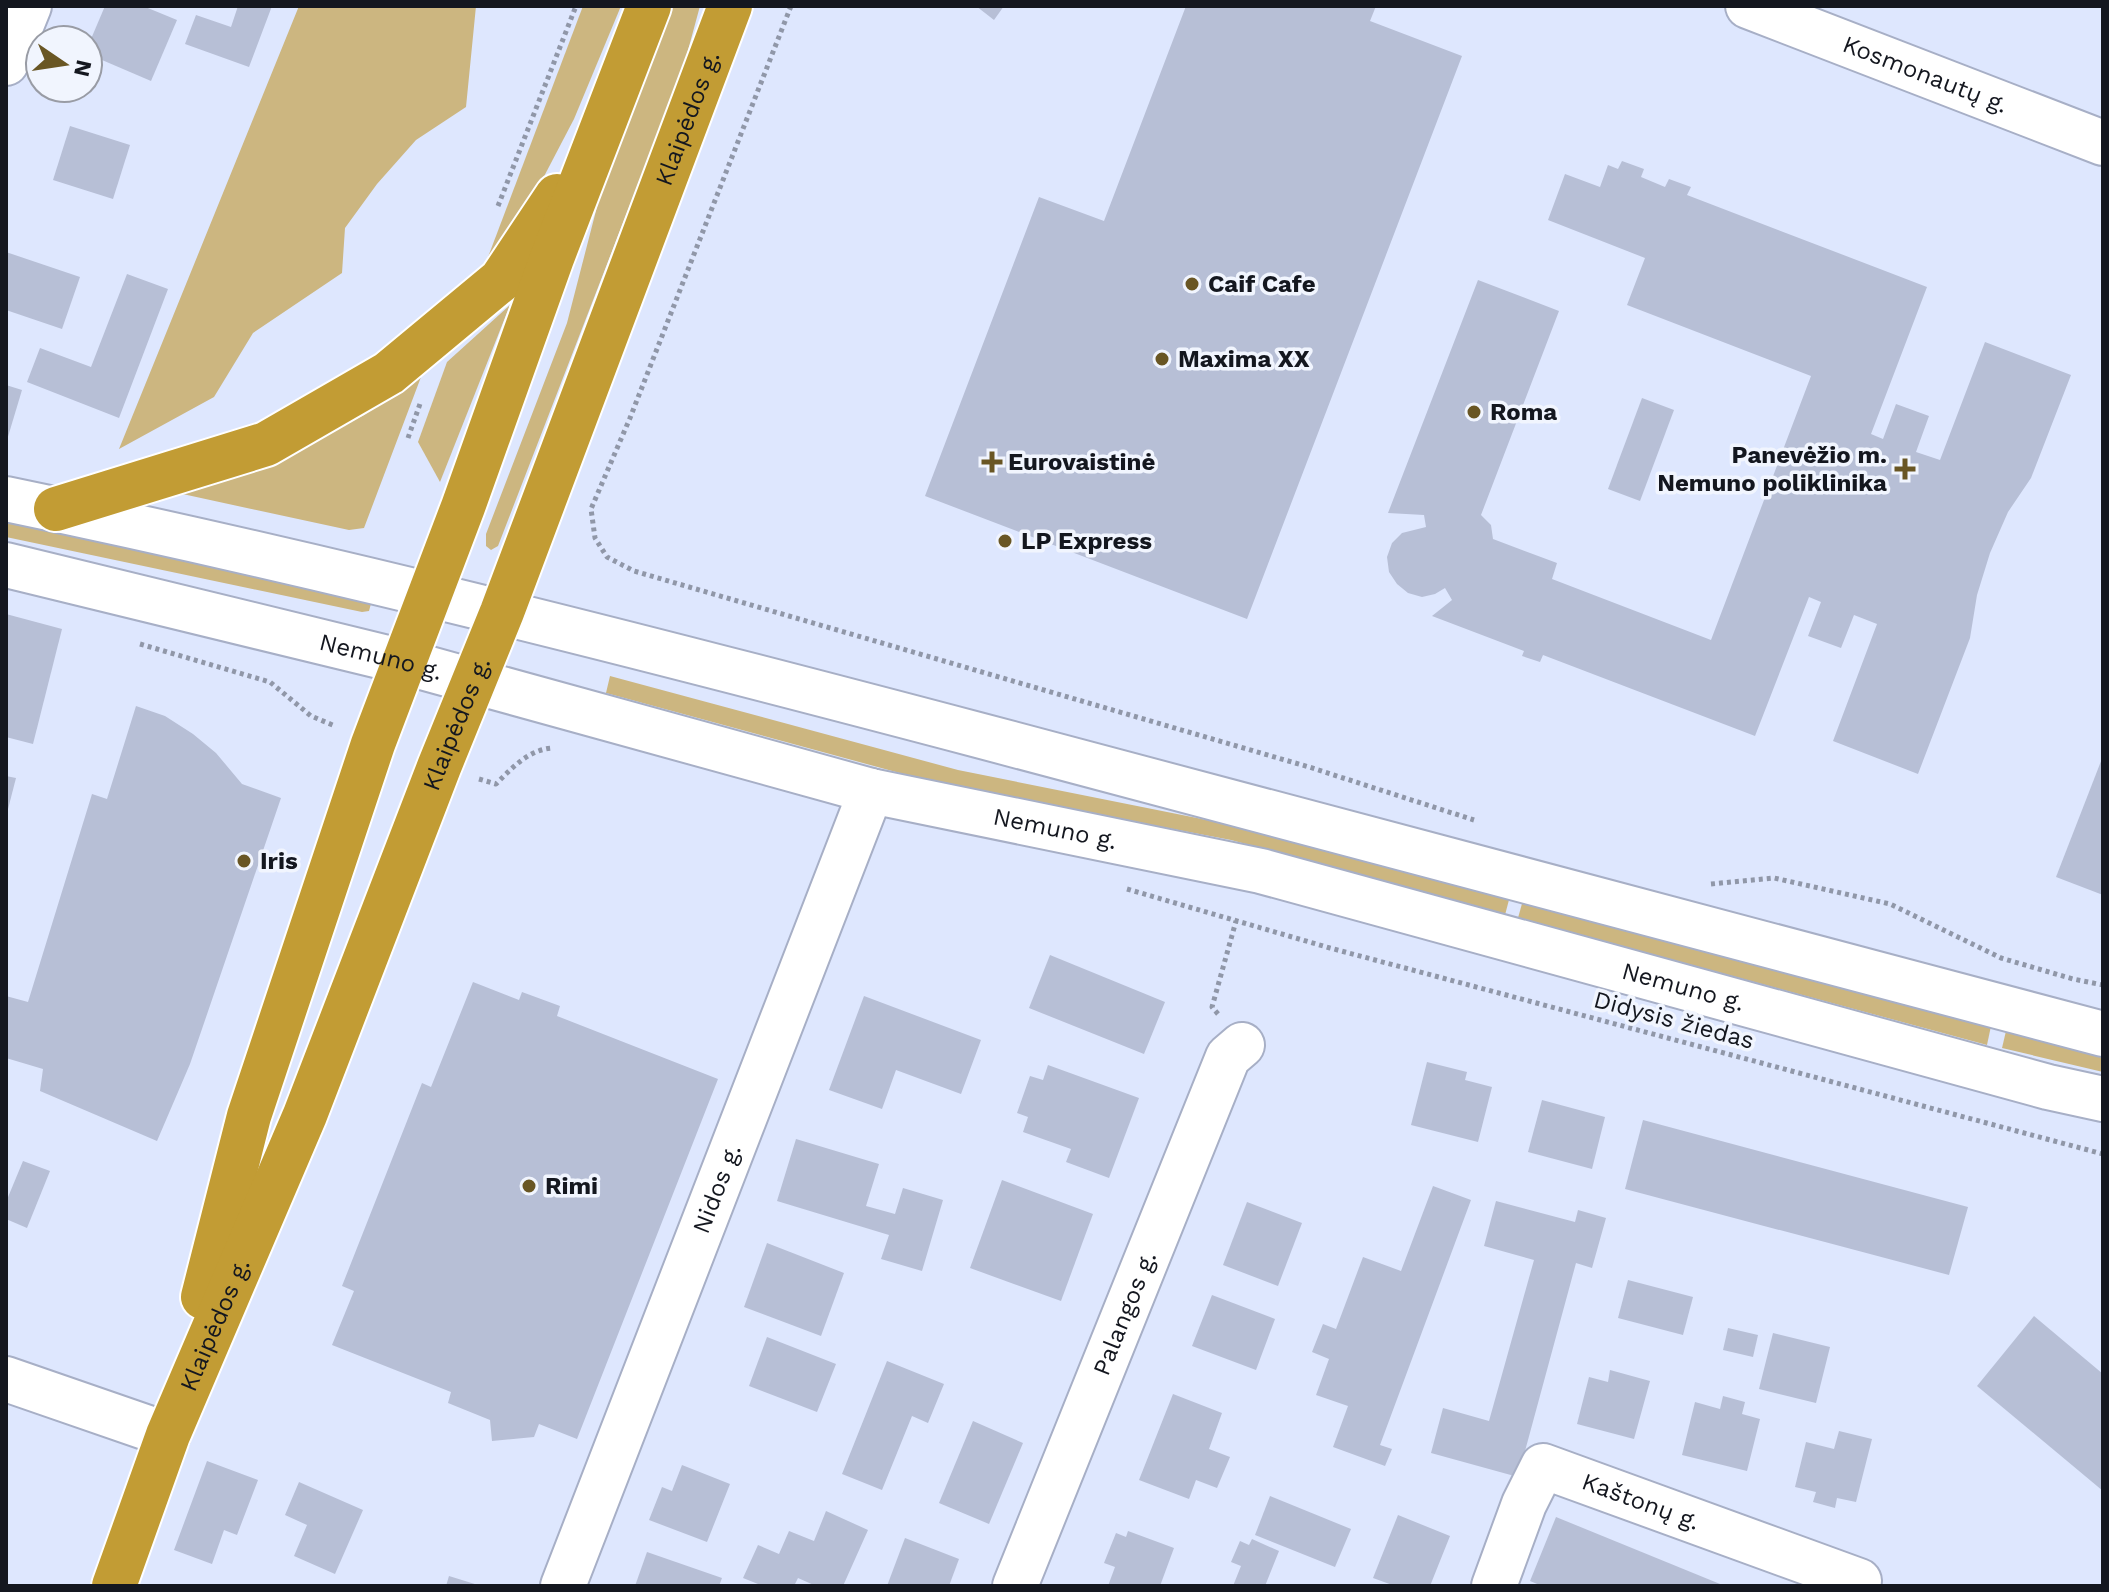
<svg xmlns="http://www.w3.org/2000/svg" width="2109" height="1592" viewBox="0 0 2109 1592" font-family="'Work Sans',sans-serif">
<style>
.green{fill:#ccb680}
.building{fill:#b7bfd6}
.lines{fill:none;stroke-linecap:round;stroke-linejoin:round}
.street-casing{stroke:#a7afc6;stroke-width:48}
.secondary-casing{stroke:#a7afc6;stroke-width:48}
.highway-casing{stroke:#fff;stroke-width:48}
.path{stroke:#9097a8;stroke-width:5;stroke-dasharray:4 4;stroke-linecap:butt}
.street{stroke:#fff;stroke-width:44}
.secondary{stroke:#fff;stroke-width:44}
.highway{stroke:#c29c34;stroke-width:44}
.poi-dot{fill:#695624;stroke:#f1f5fe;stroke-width:3}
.labels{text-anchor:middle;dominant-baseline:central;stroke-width:7;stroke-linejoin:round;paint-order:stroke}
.street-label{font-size:24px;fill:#14171f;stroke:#f1f5fe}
.poi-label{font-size:24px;font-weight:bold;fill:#14171f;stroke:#f1f5fe;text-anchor:start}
</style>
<rect width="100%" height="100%" fill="#dee7fe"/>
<g class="green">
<polygon points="299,6 476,6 466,107 416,140 377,184 345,228 342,273 253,333 214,397 119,449"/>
<polygon points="583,6 621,6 574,119 539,186 485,265"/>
<polygon points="671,6 700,6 684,65 498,546 491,550 486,546 486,534 567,323 606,172"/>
<polygon points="510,305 440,482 418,442 447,362"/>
<polygon points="421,377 364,528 349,530 178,493 296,451 364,415"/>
<polygon points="6,519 372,600 369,611 362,612 6,537"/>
<polygon points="610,676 958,770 1237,826 1510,896 1505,915 1231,840 951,787 606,693"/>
<polygon points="1523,900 1991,1026 1987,1045 1518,918"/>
<polygon points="2006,1031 2103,1055 2103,1072 2002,1048"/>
</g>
<g class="building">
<polygon points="105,6 143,6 177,20 151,81 88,54 88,46"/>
<polygon points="238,6 272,6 249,67 185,44 196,15 231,27"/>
<polygon points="976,6 1004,6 994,20"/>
<polygon points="1186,6 1376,6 1370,21 1462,56 1247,619 925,496 1039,197 1104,221"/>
<polygon points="70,126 130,145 113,199 53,180"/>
<polygon points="1622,161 1644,169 1641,177 1665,187 1669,179 1691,187 1687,195 1927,287 1871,434 1883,439 1896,404 1929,416 1916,452 1940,460 1985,342 2071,375 2031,478 2008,512 1990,553 1977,595 1970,638 1918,774 1833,741 1877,624 1854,615 1841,648 1808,636 1821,602 1809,597 1755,736 1543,655 1540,662 1522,656 1524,651 1432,616 1452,600 1445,588 1435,594 1422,597 1408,593 1397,584 1389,572 1387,557 1392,543 1402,533 1426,527 1424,515 1388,513 1478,280 1559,311 1481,515 1491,525 1493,539 1557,563 1552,579 1711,640 1811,376 1627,305 1645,258 1548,220 1565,174 1600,187 1608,165 1618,169"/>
<polygon points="6,252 80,277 62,329 6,310"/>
<polygon points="127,274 168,289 119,418 27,382 40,348 91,367"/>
<polygon points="6,385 22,390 7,440 6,440"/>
<polygon points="1642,398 1674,410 1640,501 1608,489"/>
<polygon points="6,614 62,629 33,744 6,737"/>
<polygon points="136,706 165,716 193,734 216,753 242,784 281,798 190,1064 157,1141 40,1091 43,1069 6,1058 6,996 28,1002 92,794 107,799"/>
<polygon points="2103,756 2103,895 2056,877"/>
<polygon points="6,776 16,778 7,813 6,813"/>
<polygon points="1050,955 1165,1002 1144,1054 1029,1008"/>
<polygon points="473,982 519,1000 522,992 560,1006 557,1016 718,1079 577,1439 539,1424 534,1437 492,1441 490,1420 448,1403 451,1392 332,1345 354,1291 342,1286 422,1083 431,1087"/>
<polygon points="864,996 981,1040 961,1094 896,1070 882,1109 829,1090"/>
<polygon points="1427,1062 1467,1072 1465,1080 1492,1087 1478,1142 1411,1125"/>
<polygon points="1048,1065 1139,1098 1109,1178 1066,1162 1071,1149 1023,1132 1028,1117 1017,1113 1030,1076 1043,1080"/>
<polygon points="1542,1100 1605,1117 1592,1169 1528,1152"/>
<polygon points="1643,1120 1968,1207 1949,1275 1625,1189"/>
<polygon points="796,1139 879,1164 866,1206 895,1214 903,1188 943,1200 922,1271 881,1259 889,1235 777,1201"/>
<polygon points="23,1161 50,1171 27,1228 6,1219 6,1202"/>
<polygon points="1002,1180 1093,1214 1061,1301 970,1268"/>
<polygon points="1433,1186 1471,1200 1380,1445 1392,1449 1385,1466 1333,1447 1348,1406 1316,1395 1329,1359 1312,1352 1323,1324 1336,1329 1363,1257 1401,1271"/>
<polygon points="1496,1201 1575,1222 1578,1210 1606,1218 1592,1268 1576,1263 1518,1477 1431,1453 1443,1408 1489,1421 1534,1260 1484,1246"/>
<polygon points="1247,1202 1302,1223 1278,1286 1223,1265"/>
<polygon points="767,1243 844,1273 821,1336 744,1307"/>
<polygon points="1628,1280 1693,1297 1683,1335 1618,1318"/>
<polygon points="1212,1295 1275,1319 1256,1370 1192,1346"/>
<polygon points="2034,1316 2103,1374 2103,1491 1977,1386"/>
<polygon points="1728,1328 1758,1335 1753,1357 1723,1350"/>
<polygon points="1773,1333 1830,1347 1816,1403 1759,1389"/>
<polygon points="767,1337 836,1364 817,1412 749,1386"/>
<polygon points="887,1361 944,1384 928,1423 912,1416 882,1490 842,1474"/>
<polygon points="1610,1370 1650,1381 1634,1439 1577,1424 1589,1377 1608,1382"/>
<polygon points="1173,1394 1222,1413 1209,1449 1230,1457 1217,1488 1196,1480 1189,1499 1139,1480"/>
<polygon points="1723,1396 1745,1402 1742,1414 1760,1419 1747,1471 1682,1455 1695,1402 1720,1409"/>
<polygon points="973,1421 1023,1443 989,1524 939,1503"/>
<polygon points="1839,1431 1872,1439 1856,1502 1837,1498 1835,1508 1813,1502 1816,1492 1795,1487 1806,1442 1834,1449"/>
<polygon points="207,1461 258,1480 237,1535 224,1530 212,1564 174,1550"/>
<polygon points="682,1465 730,1484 707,1542 649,1520 662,1487 672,1491"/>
<polygon points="299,1482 363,1510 335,1574 294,1556 307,1525 285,1515"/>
<polygon points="1270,1496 1351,1529 1335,1567 1255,1535"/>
<polygon points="826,1511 868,1530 843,1586 816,1586 798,1578 794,1586 763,1586 743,1578 758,1545 779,1554 789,1531 814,1541"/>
<polygon points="1398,1515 1450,1536 1430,1586 1395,1586 1373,1578"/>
<polygon points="1556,1517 1725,1586 1542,1586 1530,1581"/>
<polygon points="1128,1531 1174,1548 1160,1586 1108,1586 1115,1567 1104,1563 1116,1533 1126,1537"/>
<polygon points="905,1538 959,1559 949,1586 887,1586"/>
<polygon points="1252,1539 1279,1551 1265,1586 1233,1586 1241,1566 1231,1562 1240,1541 1249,1545"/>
<polygon points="647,1552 722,1578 719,1586 635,1586"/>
<polygon points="449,1576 478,1585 477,1586 446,1586"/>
</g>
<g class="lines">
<g class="street-casing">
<g id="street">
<polyline points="6,63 29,6"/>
<polyline points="6,1379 168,1435"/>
<path id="s1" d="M 563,1586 L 871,791"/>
<path id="s2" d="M 1015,1586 L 1228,1057 L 1242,1045"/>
<path id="s3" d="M 1494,1586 L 1524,1504 L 1543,1466 L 1859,1581"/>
</g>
</g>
<g class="secondary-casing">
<g id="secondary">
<path id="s4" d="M 1748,6 L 2103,143"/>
<path d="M 6,499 C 333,567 656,650 978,735 C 1354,833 1728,935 2103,1034"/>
<path id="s5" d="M 6,565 L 404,662 L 871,791 L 1261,871 L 2048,1087 L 2103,1099"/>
</g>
</g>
<g class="highway-casing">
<g id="highway">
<polyline points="56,509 266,444 389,373 501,280 557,196"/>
<polyline points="203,1297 249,1116 373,744 463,507 552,258 649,6"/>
<path id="s6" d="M 114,1586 L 168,1435 L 305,1115 L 439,767 L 502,612 L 730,6"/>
</g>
</g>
<g class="path">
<polyline points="791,6 630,418 591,509 595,538 607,557 634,571 1309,767 1474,820"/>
<polyline points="498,206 576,6"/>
<polyline points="408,438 421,401"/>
<polyline points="140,644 270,682 311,716 335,726"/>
<path d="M 479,779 L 496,784 C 512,768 528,750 552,748"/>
<polyline points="1711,884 1774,878 1890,904 2001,958 2073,979 2103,985"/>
<polyline points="1127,889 1330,948 2103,1154"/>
<polyline points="1218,1014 1212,1007 1236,921"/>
</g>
<use href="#street" class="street"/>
<use href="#secondary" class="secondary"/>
<use href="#highway" class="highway"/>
</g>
<g class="poi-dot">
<circle cx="1192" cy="284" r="8"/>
<circle cx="1162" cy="359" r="8"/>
<circle cx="1474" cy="412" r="8"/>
<path d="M988 450h8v8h8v8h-8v8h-8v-8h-8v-8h8z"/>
<path d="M1901 457h8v8h8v8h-8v8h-8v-8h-8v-8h8z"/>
<circle cx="1005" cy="541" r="8"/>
<circle cx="244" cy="861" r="8"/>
<circle cx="529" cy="1186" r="8"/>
</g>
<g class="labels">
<g class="street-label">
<text stroke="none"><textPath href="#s4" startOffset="190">Kosmonautų g.</textPath></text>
<text stroke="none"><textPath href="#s6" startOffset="1576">Klaipėdos g.</textPath></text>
<text stroke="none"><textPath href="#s5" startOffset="386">Nemuno g.</textPath></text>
<text stroke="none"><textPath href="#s6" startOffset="928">Klaipėdos g.</textPath></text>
<text stroke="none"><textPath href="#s5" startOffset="1082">Nemuno g.</textPath></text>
<text stroke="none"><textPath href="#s5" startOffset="1730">Nemuno g.</textPath></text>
<text transform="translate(1674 1020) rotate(15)">Didysis žiedas</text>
<text stroke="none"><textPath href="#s1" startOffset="426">Nidos g.</textPath></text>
<text stroke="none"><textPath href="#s2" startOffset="294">Palangos g.</textPath></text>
<text stroke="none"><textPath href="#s6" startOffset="280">Klaipėdos g.</textPath></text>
<text stroke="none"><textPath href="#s3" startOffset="234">Kaštonų g.</textPath></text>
</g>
<g class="poi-label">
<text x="1208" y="284">Caif Cafe</text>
<text x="1178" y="359">Maxima XX</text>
<text x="1490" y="412">Roma</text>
<text x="1887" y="455" text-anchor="end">Panevėžio m.<tspan x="1887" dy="28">Nemuno poliklinika</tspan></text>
<text x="1008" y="462">Eurovaistinė</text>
<text x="1021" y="541">LP Express</text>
<text x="260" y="861">Iris</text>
<text x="545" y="1186">Rimi</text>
</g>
</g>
<rect width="2109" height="1592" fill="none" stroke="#14171f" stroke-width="16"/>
<g transform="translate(64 64) rotate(103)"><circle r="38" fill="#f1f5fe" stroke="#999ca5" stroke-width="2"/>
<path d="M0-6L14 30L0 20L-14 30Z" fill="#695624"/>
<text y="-12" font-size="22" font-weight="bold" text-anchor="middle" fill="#14171f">N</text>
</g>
</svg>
